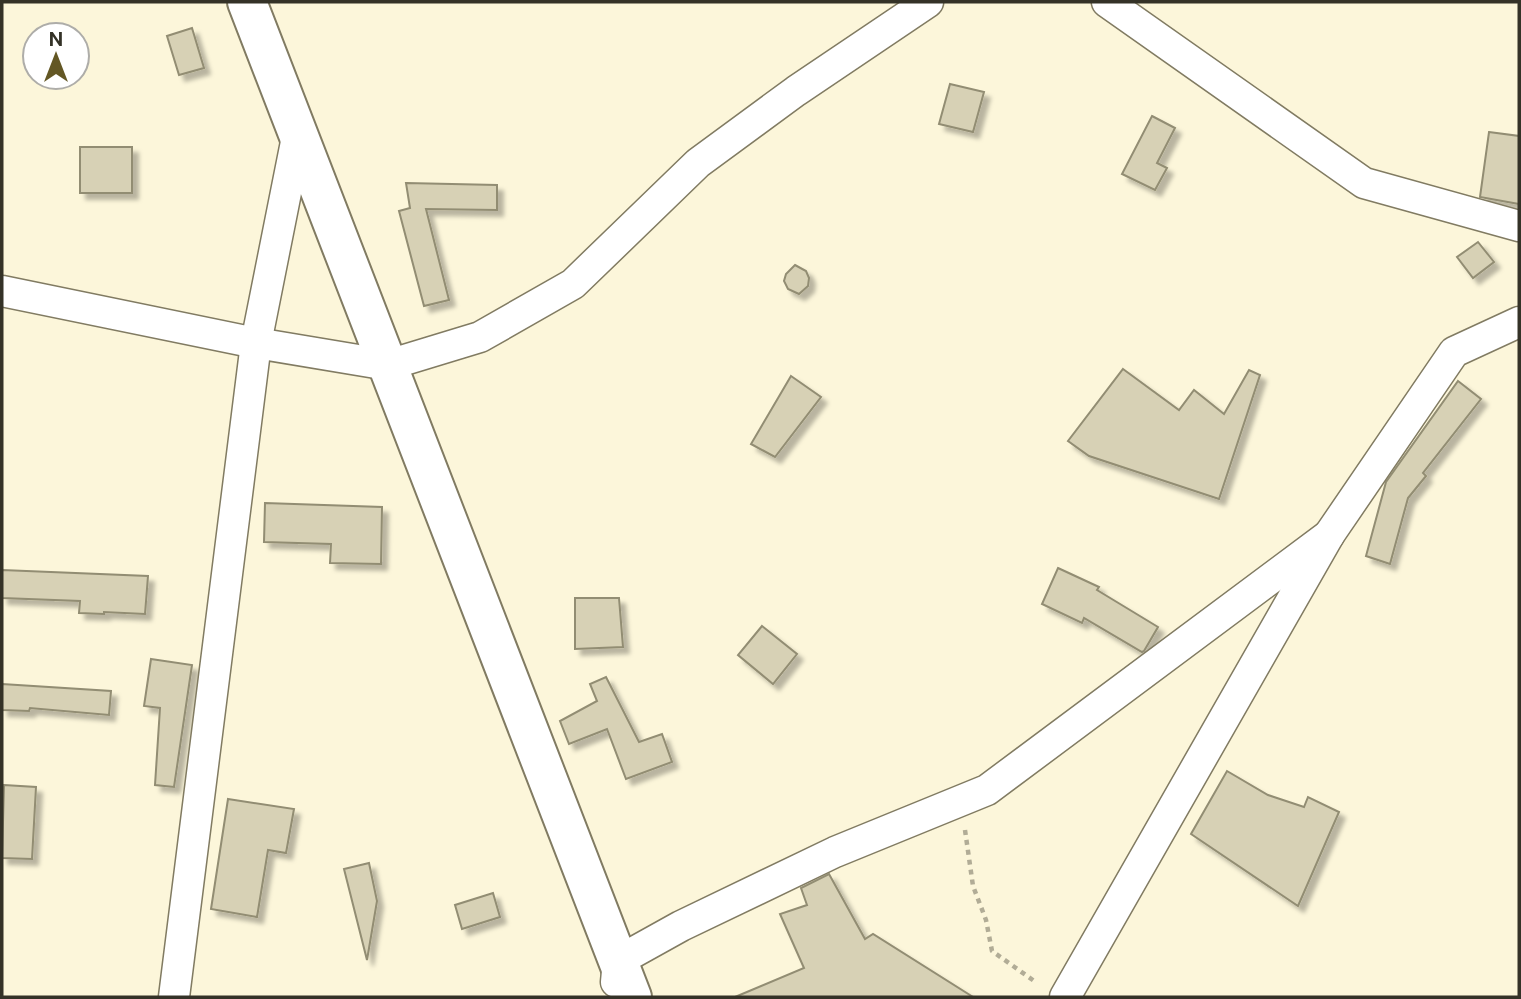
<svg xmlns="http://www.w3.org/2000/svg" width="1521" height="999" viewBox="0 0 1521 999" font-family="'Public Sans',sans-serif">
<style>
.building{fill:#d7d1b5;stroke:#928d73;stroke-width:2;filter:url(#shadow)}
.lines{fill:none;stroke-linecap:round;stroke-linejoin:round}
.minor-casing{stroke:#817b62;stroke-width:33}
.secondary-casing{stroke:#817b62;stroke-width:42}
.path{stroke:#b1ac96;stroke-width:4.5;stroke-dasharray:5 5;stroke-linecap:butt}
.minor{stroke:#fff;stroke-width:30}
.secondary{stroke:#fff;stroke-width:38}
</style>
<defs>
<filter id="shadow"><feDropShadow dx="6" dy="6" stdDeviation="2" flood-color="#0004"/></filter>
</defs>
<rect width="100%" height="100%" fill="#fcf6da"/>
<g class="building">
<polygon points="192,28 204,68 179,75 167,36"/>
<polygon points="950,84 984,92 973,132 939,124"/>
<polygon points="1152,116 1175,128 1157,163 1167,168 1155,190 1122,174"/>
<polygon points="1489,132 1519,136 1519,204 1480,197"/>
<rect x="80" y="147" width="52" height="46"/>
<polygon points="406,183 497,185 497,210 426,209 449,300 424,306 399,211 410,208"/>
<polygon points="1478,242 1494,262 1473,278 1457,257"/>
<polygon points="795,265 806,271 809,278 808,286 799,294 788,289 784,281 786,274"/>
<polygon points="1123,369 1179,410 1194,390 1224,414 1249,370 1260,375 1219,499 1089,456 1068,441"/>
<polygon points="791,376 821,397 775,457 751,444"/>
<polygon points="1458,381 1481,399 1423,473 1426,476 1408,498 1390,564 1366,556 1386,482"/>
<polygon points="265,503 382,507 381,564 330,563 331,544 264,542"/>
<polygon points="1058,568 1099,587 1097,590 1158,627 1144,651 1142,652 1084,618 1082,623 1042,604"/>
<polygon points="2,570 148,576 145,614 104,612 104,614 79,613 80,601 2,598"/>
<polygon points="575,598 619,598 623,647 575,649"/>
<polygon points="762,626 797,654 773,684 738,655"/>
<polygon points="151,659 192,665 174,787 155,785 160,708 144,706"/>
<polygon points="606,677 639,742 662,734 672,762 626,779 607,729 569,744 560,721 597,701 590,684"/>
<polygon points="2,684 111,691 109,715 30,708 29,711 2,710"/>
<polygon points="1227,771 1268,795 1304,807 1308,797 1339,812 1298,906 1191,834"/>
<polygon points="4,785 36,787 32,859 2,858"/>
<polygon points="228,799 294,809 286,853 268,850 257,917 211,909"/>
<polygon points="369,863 377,901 367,960 344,869"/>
<polygon points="829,874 865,939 873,934 973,997 735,997 804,968 780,914 807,905 801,888"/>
<polygon points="493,893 500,917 462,929 455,905"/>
</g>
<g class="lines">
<g class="minor-casing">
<g id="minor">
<polyline points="1107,2 1364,183 1519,226"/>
<polyline points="2,291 256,343 388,365 480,337 573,284 698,163 796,91 928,2"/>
<polyline points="616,982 618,961 681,926 835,852 987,790 1329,535"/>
<polyline points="174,997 256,343 298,132"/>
<polyline points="1065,997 1329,535 1454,352 1519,322"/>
</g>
</g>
<g class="secondary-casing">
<polyline id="secondary" points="247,2 632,997"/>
</g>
<polyline class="path" points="965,830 973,886 986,920 992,951 1037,983"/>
<use href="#minor" class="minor"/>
<use href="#secondary" class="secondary"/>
</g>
<rect width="1521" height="999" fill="none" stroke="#343227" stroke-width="7"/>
<g transform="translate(56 56)"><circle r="33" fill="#ffffff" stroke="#aeada9" stroke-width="2"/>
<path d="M0-5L12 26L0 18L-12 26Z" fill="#635724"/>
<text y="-10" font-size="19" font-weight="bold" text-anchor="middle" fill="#343227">N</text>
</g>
</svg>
